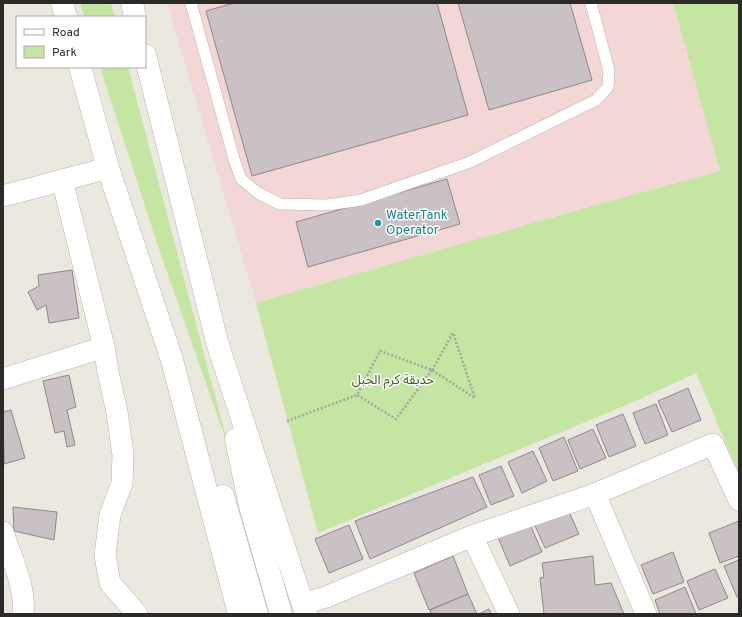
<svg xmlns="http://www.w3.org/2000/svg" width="742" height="617" viewBox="0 0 742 617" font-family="Overpass,'Noto Sans Arabic',sans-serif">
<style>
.industrial{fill:#f2d7d6}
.green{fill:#c5e6a3}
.building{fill:#cac1c5;stroke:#8f878a}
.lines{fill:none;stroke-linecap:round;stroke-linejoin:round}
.lane-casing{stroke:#b7b4ad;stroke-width:12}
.street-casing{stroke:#b7b4ad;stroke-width:22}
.primary-casing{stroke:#b7b4ad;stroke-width:23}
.path{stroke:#a6a39d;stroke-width:2.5;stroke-dasharray:2 2;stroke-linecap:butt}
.lane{stroke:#fff;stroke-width:11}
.street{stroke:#fff;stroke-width:21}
.primary{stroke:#fff;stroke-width:22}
.culture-dot{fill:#0f9aa8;stroke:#fff;stroke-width:1.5}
.labels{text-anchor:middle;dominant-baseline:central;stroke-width:3;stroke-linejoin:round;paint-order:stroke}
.culture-label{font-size:13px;fill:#0d838f;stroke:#fff;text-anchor:start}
.park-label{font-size:13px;fill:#3e5c11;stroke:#fff}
</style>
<rect width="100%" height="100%" fill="#ebe8e0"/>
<polygon class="industrial" points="167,3 673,3 720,171 599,204 256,303"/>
<g class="green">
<polygon points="80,3 111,3 115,17 84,17"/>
<polygon points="673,3 739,3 739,474 696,373 636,401 318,533 256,303 599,204 720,171"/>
<polygon points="100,67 128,67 230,452 159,249"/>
</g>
<g class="building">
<polygon points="234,3 437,3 468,115 252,176 206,11"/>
<polygon points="458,3 570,3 592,80 489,110"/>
<polygon points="447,179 460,224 308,267 296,222"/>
<polygon points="72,270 79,318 49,323 46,305 37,310 28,292 39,286 38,275"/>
<polygon points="69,375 76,407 67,410 75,445 67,447 64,431 55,433 43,381"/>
<polygon points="688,388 701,420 672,432 658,401"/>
<polygon points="656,404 668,435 645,444 633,413"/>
<polygon points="11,410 25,458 4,464 3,412"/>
<polygon points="623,414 636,446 609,457 596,425"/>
<polygon points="593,429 606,458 580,469 568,440"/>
<polygon points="564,437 578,471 553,481 539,448"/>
<polygon points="533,451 547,481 522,493 508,462"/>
<polygon points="501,466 514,496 491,505 479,475"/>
<polygon points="473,477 487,507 370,559 355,521"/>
<polygon points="566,505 579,534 545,548 532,519"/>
<polygon points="13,507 57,512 54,540 14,531"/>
<polygon points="739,521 739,556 720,563 709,533"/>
<polygon points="529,522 542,552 510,566 497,535"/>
<polygon points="349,525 363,559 329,573 315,539"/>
<polygon points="673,552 684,582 653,594 641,565"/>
<polygon points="453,556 468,594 429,610 414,573"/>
<polygon points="593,556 595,585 611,583 624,614 544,614 540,578 544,577 542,563"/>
<polygon points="739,560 739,596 737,597 724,566"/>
<polygon points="715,569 728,598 699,610 687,581"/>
<polygon points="685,587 696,614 660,614 655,600"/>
<polygon points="468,594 477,614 431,614 430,610"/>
<polygon points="489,609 491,614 479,614"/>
</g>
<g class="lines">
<g class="lane-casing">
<polyline id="lane" points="191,3 234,159 241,179 258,193 280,204 327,205 361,200 470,162 596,100 608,87 609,71 591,3"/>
</g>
<g class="street-casing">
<g id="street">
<polyline points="3,196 108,168"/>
<polyline points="104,347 108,372 117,412 123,455 122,483 110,515 105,555 110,583 137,614"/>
<polyline points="3,379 104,347 62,180"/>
<polyline points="595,494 646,614"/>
<path d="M 3,532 C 11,558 26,586 23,614"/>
<polyline points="472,536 509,614"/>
<polyline points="303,604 326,597 472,536 595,494 713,444 739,500"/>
</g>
</g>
<g class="primary-casing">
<g id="primary">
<polyline points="62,3 66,17"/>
<polyline points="132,3 135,17"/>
<polyline points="145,55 217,342 306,614"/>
<polyline points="80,67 108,168 172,360 239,614"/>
<polyline points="236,439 250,506 281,614"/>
<polyline points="223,496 257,614"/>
</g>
</g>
<g class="path">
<polyline points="432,370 453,333 475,398 432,370 380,351 357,395 396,419 432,370"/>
<polyline points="287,421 357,395"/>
</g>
<use href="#lane" class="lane"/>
<use href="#street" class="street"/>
<use href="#primary" class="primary"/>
</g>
<circle class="culture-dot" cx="378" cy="223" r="4"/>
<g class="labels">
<g class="culture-label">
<text x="386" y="216">WaterTank<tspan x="386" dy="15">Operator</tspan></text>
</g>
<g class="park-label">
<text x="393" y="381">حديقة كرم الجبل</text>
</g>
</g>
<rect width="742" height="617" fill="none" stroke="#2c2a27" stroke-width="8"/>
<rect x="16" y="16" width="130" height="52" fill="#ffffff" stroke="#abaaa9"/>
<rect x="24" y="29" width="20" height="6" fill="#ffffff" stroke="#abaaa9"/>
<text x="52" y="36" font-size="12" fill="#2c2a27">Road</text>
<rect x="24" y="46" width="20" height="12" fill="#c5e6a3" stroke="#abaaa9"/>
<text x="52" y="56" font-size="12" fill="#2c2a27">Park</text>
</svg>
